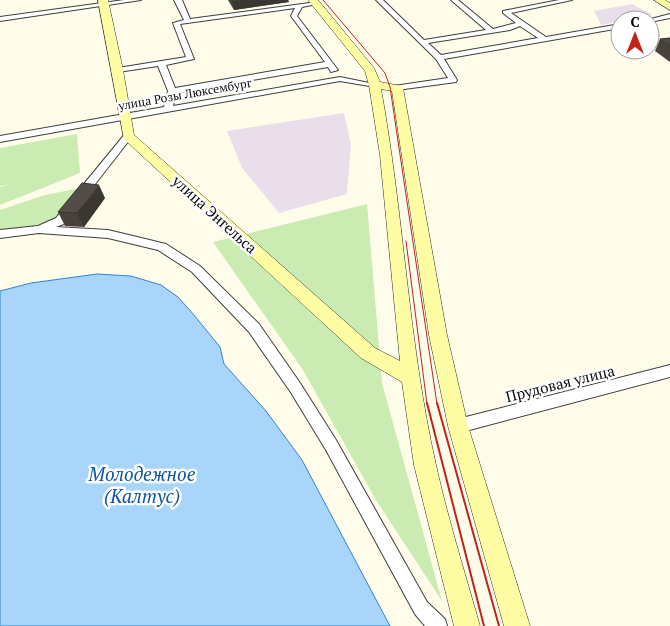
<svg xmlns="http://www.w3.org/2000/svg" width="670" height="626" viewBox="0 0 670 626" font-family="'PT Serif',serif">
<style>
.industrial{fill:#ebdeeb}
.green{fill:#caebb1}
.water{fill:#aad5fa;stroke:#2c84d6}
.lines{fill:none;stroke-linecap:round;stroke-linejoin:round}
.street-casing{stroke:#3e3e3e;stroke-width:2}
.secondary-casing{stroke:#2d2d2d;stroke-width:1}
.street{fill:#fff;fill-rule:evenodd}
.secondary{fill:#fffda4;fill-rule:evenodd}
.tram-far1{stroke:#c3211b;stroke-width:1}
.tram{stroke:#c3211b;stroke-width:2}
.wall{fill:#48423d}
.shaded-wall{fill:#3b3632}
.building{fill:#544d47;stroke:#3b3632}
.labels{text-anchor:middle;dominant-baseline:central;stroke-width:5;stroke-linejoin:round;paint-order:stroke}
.far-street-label{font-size:12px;fill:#0b0b0b;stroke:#fff}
.street-label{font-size:15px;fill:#0b0b0b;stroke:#fff}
.near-water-label{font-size:19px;font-style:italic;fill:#0d55a4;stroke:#fff}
</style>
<rect width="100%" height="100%" fill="#fffde9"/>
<g class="industrial">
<polygon points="632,4 653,15 601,25 594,11"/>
<polygon points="344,113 351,144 347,194 279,213 242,168 227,131"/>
</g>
<g class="green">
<polygon points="77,134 80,173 0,205 0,187 11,184 0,186 0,148"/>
<polygon points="81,188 58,216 37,229 0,234 0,210 45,195"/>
<polygon points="367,204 382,383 442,601 376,500 303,370 213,242"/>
</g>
<polygon class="water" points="97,274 131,276 161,285 178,297 194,315 220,347 224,364 266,411 302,460 390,626 0,626 0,291 31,283"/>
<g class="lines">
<g class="street-casing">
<g id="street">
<polygon points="124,0 141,0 0,21 0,17"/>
<path d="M 174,0 L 182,0 L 190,19 L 317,2 L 317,4 L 302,7 L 297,16 L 338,70 L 331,72 L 328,67 L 176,93 L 173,106 L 340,77 L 379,85 L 375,87 L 340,81 L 0,142 L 0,136 L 164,107 L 168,91 L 158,66 L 118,72 L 114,70 L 118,68 L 186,57 L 173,23 L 184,20 ZM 295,8 L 291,16 L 325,62 L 175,88 L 166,65 L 194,59 L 180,24 Z"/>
<path d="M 376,0 L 383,0 L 424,40 L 486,30 L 451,0 L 458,0 L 493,29 L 516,23 L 503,13 L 503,11 L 559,0 L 572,0 L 511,13 L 546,37 L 620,24 L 620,28 L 444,59 L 457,80 L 456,82 L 397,90 L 393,88 L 394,86 L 448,78 L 436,59 ZM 520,26 L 538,38 L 441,55 L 428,43 L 510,30 Z"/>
<polygon points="670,14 670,18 650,22 650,20 647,20"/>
<polygon points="128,133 131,134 131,138 64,224 56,227 108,230 166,244 200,266 259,324 300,383 336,440 427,602 445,619 447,626 425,626 415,614 326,450 290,391 249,332 192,272 158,250 108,238 39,233 0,238 0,230 38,226 56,218 125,134"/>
<polygon points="670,365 670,377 458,433 453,431 451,426 453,421 458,419"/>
</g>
</g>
<g class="secondary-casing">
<g id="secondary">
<path d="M 98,0 L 108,0 L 123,70 L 134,135 L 375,348 L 400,361 L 380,155 L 369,85 L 365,71 L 308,0 L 318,0 L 374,68 L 380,82 L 401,86 L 403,88 L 447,335 L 468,426 L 530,626 L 504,626 L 448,426 L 429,335 L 392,91 L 381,89 C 404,214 408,341 436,465 C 448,519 465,573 480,626 L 454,626 L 414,465 L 402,382 L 361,358 L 124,139 Z"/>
<polygon points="654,0 665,0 670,3 670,10"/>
</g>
</g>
<use href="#street" class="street"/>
<use href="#secondary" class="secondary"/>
<g class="tram-far1">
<polyline points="323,0 385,73 390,87 437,404"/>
<polyline points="406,241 427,404"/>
</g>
<g class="tram">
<polyline points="427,403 484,626"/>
<polyline points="437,403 499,626"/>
</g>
</g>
<g class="wall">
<polygon points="228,0 288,0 289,2 234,10"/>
<polygon points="670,38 670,62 655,51 660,39"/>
<polygon points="105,198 84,227 65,226 58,212"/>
</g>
<g class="shaded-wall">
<polygon points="249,0 288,0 289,2 234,10 233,2"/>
<polygon points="99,185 105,198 84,227 77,213"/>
</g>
<g class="building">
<polygon points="232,0 249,0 233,2"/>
<polygon points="670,38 670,46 660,39"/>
<polygon points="82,183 99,185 77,213 58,212"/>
</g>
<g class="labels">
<g class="far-street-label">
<text transform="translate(185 94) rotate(-10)">улица Розы Люксембург</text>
</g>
<g class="street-label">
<text transform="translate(215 214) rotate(42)">улица Энгельса</text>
<text transform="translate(560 383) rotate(-14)">Прудовая улица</text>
</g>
<g class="near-water-label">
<text x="142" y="473">Молодежное<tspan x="142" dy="22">(Калтус)</tspan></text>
</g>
</g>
<g transform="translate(635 35)"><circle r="24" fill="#ffffff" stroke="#9d9d9d"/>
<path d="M0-4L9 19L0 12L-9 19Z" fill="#c3211b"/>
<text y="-8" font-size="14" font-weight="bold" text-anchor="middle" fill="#0b0b0b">С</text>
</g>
</svg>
